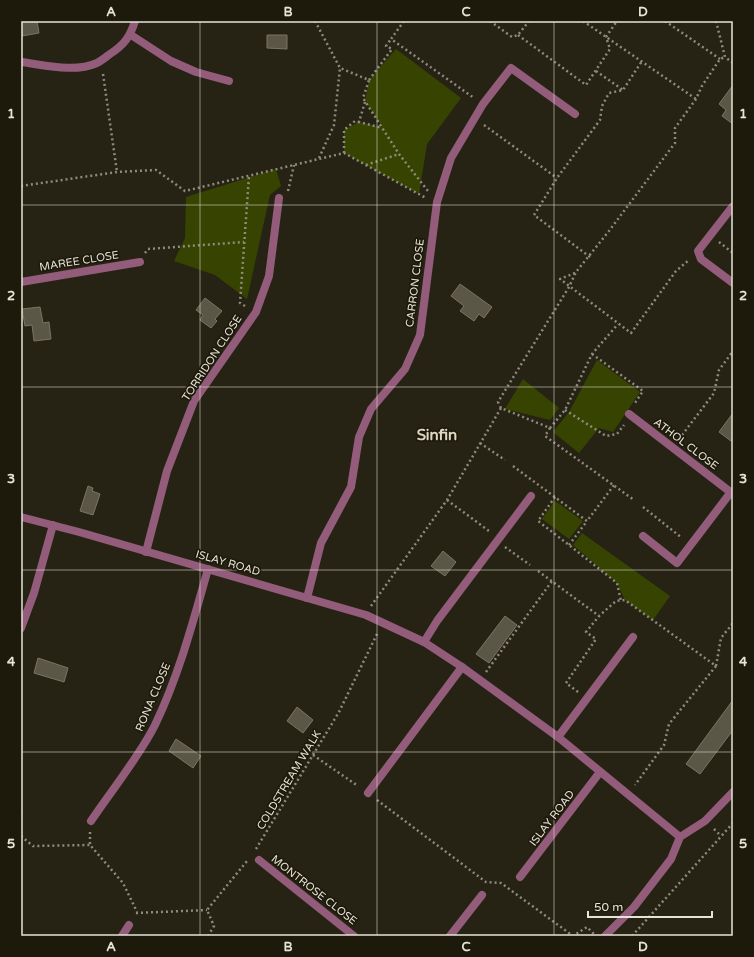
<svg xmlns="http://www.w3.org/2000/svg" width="754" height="957" viewBox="0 0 754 957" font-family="'Varela Round',sans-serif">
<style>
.green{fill:#374401}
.building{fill:#5b5746;stroke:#7a7563}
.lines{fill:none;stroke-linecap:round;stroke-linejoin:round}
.path{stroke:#8e8a7e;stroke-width:2.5;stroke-dasharray:2 3;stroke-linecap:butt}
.minor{stroke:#935c7b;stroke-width:8}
.tertiary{stroke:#935c7b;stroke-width:8}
.grid{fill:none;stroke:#e6e3d9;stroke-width:1;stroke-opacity:0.55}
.labels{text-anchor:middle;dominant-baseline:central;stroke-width:3.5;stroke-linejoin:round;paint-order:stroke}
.street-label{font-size:11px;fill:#e6e3d9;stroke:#1e1a0b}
.district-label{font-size:15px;font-weight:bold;fill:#ddd7c3;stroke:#1e1a0b}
.neatline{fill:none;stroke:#e6e3d9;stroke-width:1.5}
.grid-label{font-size:13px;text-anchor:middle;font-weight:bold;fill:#e6e3d9}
</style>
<rect width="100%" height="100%" fill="#272314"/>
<g class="green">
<polygon points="396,49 461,98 427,144 419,194 344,153 344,130 359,122 382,127 365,101 369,80"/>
<polygon points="276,169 281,186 270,195 247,299 215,275 174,261 185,238 186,197"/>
<polygon points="597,360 640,392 613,432 599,428 579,453 553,432 569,412"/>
<polygon points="523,379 559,408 550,420 505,409"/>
<polygon points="555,501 583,521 569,539 542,519"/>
<polygon points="582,533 670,596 653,620 625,600 617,583 573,545"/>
</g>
<g class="building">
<polygon points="21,21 37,21 39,33 22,36"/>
<polygon points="267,35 287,35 287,49 267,48"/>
<polygon points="733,85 733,124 722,116 726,110 719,104"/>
<polygon points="460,284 492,307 484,318 479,314 474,321 460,311 464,306 451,296"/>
<polygon points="205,298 222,311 215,319 217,321 211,328 200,320 203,315 196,310"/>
<polygon points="40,307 43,323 49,322 51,339 34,341 32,325 25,326 22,309"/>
<polygon points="733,413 733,439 731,441 719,432"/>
<polygon points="88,486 93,488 92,491 100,494 93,515 80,511"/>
<polygon points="443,551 456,562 445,576 431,566"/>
<polygon points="505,616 517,625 489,663 476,654"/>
<polygon points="38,658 68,668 64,682 34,673"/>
<polygon points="733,700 733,730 700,774 686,764"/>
<polygon points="297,707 313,720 303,733 287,721"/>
<polygon points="176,739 201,756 193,768 169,751"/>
</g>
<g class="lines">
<g class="path">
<polyline points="315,21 340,68 369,80 363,98 399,154 428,191"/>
<polyline points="404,21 391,39 474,98"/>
<polyline points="490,21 512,37 518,35 529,21"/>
<polyline points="583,21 696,99"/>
<polyline points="665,21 720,59"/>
<polyline points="716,21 725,57 733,63"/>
<polyline points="518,35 586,85 610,49 606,37"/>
<polyline points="606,37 617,21"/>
<polyline points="596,71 623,90"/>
<polyline points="103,74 117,172"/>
<polyline points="369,80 392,49 386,46 391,39"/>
<polyline points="365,102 359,122 382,128"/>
<polyline points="484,125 557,178"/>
<polyline points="344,153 344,130 355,121 359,122"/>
<polyline points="319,158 334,125 340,68"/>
<polyline points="366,165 399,154"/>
<polyline points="21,186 117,172 156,170 185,191 344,153 426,198"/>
<polyline points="288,191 294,165"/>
<polyline points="719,242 733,253"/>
<polyline points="145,253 148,249 244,242"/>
<polyline points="590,257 534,215 557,178 600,120 602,106 609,93 623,90 642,61"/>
<polyline points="575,273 560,279 631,333 676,271 689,260"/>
<polyline points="245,306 240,303 249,176"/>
<polyline points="592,354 643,391 635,403"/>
<polyline points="501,408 498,402 569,287 576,272 609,231 675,143 675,128 696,99 702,86 720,59 725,57"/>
<polyline points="565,410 606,436 617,434 624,425"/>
<polyline points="550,428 545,436 634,500"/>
<polyline points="679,439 714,393 719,370 733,351"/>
<polyline points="480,443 505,460"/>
<polyline points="513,466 587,521 614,485"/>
<polyline points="555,497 538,521 569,545 617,583 621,601"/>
<polyline points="447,500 489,531"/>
<polyline points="643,507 682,538"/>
<polyline points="569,545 587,521"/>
<polyline points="505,547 530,565"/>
<polyline points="538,571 599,616 616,601 625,600 716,666 669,724 664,745 635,785"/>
<polyline points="371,606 447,500 501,408 550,428 565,410 592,354 618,324"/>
<polyline points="716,666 721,638 733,623"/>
<polyline points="486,672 552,581"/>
<polyline points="578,692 566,683 596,639 586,632 599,616"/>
<polyline points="313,755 358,786"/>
<polyline points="377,800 486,882 501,883 573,936 587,927 594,934"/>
<polyline points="21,811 21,814"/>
<polyline points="714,829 721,836"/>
<polyline points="90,832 90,845 123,883 137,912"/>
<polyline points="21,836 33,846 90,845"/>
<polyline points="256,849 339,712 377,634"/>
<polyline points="136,913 207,910"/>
<polyline points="208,936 214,926 207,910 247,861"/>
<polyline points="632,936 733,823"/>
</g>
<g class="minor">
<polyline points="131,35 171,61 196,72 229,81"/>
<path d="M 21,62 C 45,65 74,73 97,63 C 101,61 106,57 110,54 C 124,45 130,37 135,21"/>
<polyline points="733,206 698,251 701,259 733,283"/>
<polyline points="21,282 140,262"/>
<polyline points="629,414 733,494"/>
<polyline points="21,517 79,532 366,615 424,642 462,667 558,737 680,837"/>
<polyline points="643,536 677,563 731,492"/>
<polyline points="146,552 167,471 194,401 256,312 269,276 279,198"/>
<polyline points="307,598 321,543 351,487 359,437 371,409 405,369 420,335 437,202 451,158 483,104 511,68 575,114"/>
<polyline points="21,628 34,593 53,525"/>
<polyline points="424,642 437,621 531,496"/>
<polyline points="558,737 633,637"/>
<polyline points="368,793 462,667"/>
<path d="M 91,821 C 111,791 139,757 155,725 C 179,675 193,622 208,569"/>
<polyline points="259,860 354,936"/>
<polyline points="520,877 600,772"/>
<polyline points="122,936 129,925"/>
<polyline points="450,936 482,895"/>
</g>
<polyline class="tertiary" points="605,936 634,907 671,859 680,837 705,821 733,792"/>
</g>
<path class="grid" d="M 200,21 L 200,936M 377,21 L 377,936M 554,21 L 554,936M 21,205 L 733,205M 21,387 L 733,387M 21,570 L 733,570M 21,752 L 733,752"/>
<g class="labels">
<g class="street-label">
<text transform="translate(79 261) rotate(-9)">MAREE CLOSE</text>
<text transform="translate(415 283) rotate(-83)">CARRON CLOSE</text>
<text transform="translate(212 358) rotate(-57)">TORRIDON CLOSE</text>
<text transform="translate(686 444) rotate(37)">ATHOL CLOSE</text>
<text transform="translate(228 563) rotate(16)">ISLAY ROAD</text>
<text transform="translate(153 697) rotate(-67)">RONA CLOSE</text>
<text transform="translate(289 780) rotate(-59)">COLDSTREAM WALK</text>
<text transform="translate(552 818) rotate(-53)">ISLAY ROAD</text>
<text transform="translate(314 890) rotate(38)">MONTROSE CLOSE</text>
</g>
<g class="district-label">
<text x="437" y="435">Sinfin</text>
</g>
</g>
<rect width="754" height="957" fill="none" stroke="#1e1a0b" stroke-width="44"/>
<path d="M588 911v6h124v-6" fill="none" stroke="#e6e3d9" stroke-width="2"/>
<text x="594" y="911" font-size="12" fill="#e6e3d9" stroke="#1e1a0b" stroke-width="3" paint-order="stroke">50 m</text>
<rect x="22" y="22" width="710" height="913" class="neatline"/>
<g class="grid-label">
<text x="111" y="16">A</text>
<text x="288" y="16">B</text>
<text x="466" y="16">C</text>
<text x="643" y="16">D</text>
<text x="11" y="118">1</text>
<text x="743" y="118">1</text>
<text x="11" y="300">2</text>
<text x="743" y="300">2</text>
<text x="11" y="483">3</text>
<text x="743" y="483">3</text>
<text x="11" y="666">4</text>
<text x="743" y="666">4</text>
<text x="11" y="848">5</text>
<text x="743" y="848">5</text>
<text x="111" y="951">A</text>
<text x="288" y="951">B</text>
<text x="466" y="951">C</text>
<text x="643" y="951">D</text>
</g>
</svg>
